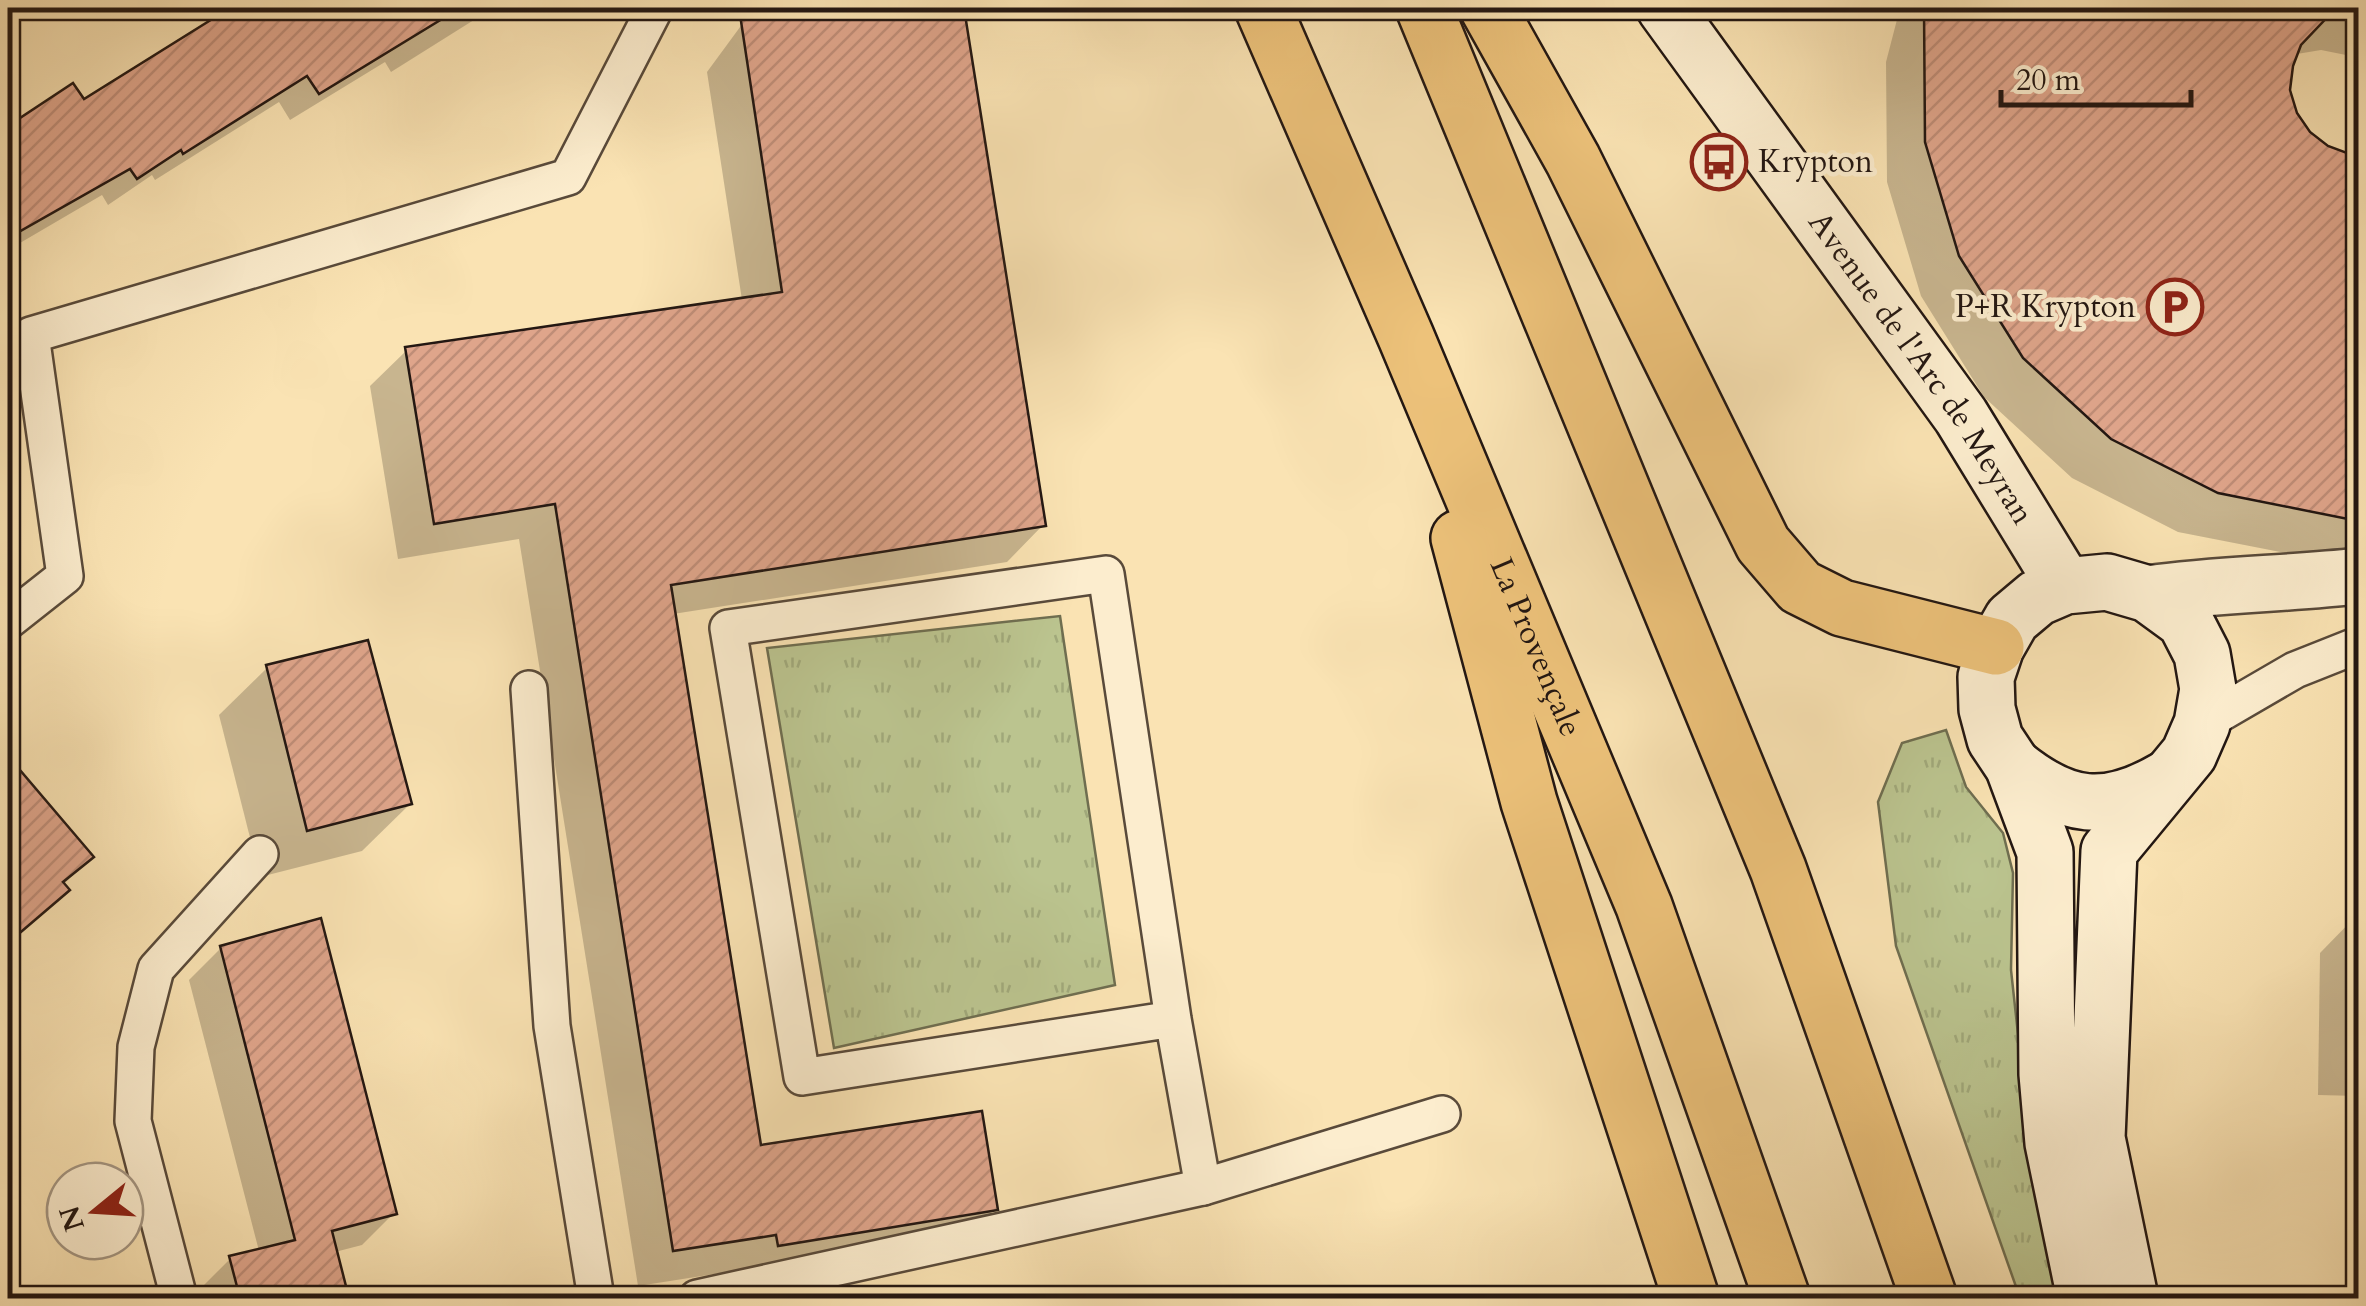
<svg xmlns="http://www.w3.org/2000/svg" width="2366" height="1306" viewBox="0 0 2366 1306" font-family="Cardo,serif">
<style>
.grass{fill:url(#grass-tufts);stroke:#6f6e50;stroke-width:2.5}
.shadow{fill:#0003}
.building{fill:url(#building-hatch);stroke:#231712;stroke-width:2.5}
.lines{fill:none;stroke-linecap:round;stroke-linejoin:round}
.service-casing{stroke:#594a3a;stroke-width:40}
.tertiary-casing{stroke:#594a3a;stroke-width:60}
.secondary-casing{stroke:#231712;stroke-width:60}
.motorway-casing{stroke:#231712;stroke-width:60}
.service{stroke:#fcedce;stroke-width:35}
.tertiary{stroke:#fcedce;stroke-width:55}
.secondary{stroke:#fcedce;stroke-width:55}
.motorway{stroke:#edc27a;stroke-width:55}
.labels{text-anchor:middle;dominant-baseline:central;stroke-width:9;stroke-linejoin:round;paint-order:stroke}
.poi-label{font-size:32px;fill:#231712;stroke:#fcedce;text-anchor:start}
.street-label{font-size:32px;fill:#231712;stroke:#fcedce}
</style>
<defs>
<pattern id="grass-tufts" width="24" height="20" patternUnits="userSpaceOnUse" patternTransform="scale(2.5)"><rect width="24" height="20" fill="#bbc48f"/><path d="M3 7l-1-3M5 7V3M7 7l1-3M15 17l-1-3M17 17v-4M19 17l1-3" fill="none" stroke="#a0a87a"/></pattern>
<pattern id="building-hatch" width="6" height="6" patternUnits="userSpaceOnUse" patternTransform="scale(2.5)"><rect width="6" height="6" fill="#dfa58b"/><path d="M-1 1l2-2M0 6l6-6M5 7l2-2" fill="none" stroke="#bf8d77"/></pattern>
</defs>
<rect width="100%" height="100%" fill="#fae3b3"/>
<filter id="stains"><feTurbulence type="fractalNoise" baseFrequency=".002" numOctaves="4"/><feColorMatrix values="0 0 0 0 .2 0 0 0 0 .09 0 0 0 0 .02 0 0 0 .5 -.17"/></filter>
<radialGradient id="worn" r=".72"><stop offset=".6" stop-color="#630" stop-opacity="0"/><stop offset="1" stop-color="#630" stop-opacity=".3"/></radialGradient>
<g class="grass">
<polygon points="1060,616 1115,985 834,1048 767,648"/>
<polygon points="1946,730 1966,787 2003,833 2013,873 2011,970 2027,1117 2069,1298 2020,1298 1896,946 1878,802 1902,743"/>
</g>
<g class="shadow">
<polygon points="232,8 493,8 391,72 385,62 290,120 279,102 155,180 152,175 108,205 102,195 8,250 8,129 73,87 83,102"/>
<polygon points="754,8 962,8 1043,525 1007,562 673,614 759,1148 995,1209 959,1246 742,1281 740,1270 638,1286 519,539 398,559 370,386 407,350 742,300 707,72"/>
<polygon points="1900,8 2358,8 2358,62 2346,55 2321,50 2297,54 2288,90 2294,114 2308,134 2326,149 2358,157 2358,550 2295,555 2178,532 2072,478 1984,397 1921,296 1887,182 1886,62"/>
<polygon points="267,668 410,804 362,851 260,877 219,715"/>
<polygon points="16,770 91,857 63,885 67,889 8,944 8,777"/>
<polygon points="2358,914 2358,1096 2318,1095 2320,953"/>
<polygon points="221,948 394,1213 362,1245 335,1252 347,1298 201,1298 199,1290 231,1258 259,1251 189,980"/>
</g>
<g class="building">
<polygon points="230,8 460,8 319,94 307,76 183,154 181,150 137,179 130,169 8,238 8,126 73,83 84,99"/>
<polygon points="739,8 964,8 1046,526 671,585 761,1145 982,1111 998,1210 778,1246 776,1235 673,1251 555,504 434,524 405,347 782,292"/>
<polygon points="1924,8 2336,8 2301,45 2293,66 2290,90 2297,113 2310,132 2328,146 2358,157 2358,521 2218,493 2111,439 2023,358 1959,256 1925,142"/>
<polygon points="368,640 412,804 307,831 266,665"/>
<polygon points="8,756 94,857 63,882 70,890 8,943"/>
<polygon points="321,918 397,1214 332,1231 349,1298 240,1298 229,1256 295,1240 220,946"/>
</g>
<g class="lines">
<g class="service-casing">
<g id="service">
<polyline points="8,621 65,576 31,335 568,177 655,8"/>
<polyline points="529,689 552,1026 596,1298"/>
<polyline points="2202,724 2295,670 2358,645"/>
<polyline points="1173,1019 802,1077 728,628 1106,574 1173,1019 1203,1187"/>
<polyline points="179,1298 133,1121 136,1047 156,969 260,854"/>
<polyline points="697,1298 1203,1187 1442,1114"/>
</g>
</g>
<g class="tertiary-casing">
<path id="tertiary" d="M 2148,594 C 2218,584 2288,584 2358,576"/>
</g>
<g class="secondary-casing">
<g id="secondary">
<path id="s1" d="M 1665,8 L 1961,416 L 2065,586"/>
<path d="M 2013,766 C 2066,809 2106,814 2166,779"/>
<polyline points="2085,1298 2053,1143 2047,1074 2045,852 2013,766 1995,739 1987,709 1986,677 1996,647 2012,619 2037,598 2065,586 2107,582 2148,594 2185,621 2202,654 2208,689 2202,724 2189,754 2109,851 2097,1138 2130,1298"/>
</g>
</g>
<g class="motorway-casing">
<g id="motorway">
<path id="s2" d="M 1263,8 L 1406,337 L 1644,906 L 1782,1298"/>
<polyline points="1424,8 1778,869 1929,1298"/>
<polyline points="1488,8 1573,160 1763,544 1800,587 1842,608 1996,647"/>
<polyline points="1459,538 1529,802 1691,1298"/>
</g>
</g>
<use href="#service" class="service"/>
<use href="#tertiary" class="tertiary"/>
<use href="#secondary" class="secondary"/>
<use href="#motorway" class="motorway"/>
</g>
<defs>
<g id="bus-ring" transform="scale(2.875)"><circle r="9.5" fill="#fcedce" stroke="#8f2418" stroke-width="1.5"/><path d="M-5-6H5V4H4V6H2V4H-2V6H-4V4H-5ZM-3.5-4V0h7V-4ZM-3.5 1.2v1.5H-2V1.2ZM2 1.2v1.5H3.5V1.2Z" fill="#8f2418"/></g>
<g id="parking-ring" transform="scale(2.875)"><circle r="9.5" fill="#fcedce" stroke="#8f2418" stroke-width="1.5"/><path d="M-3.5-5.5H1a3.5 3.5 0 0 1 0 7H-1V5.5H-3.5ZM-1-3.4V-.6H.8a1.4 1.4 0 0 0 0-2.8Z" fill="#8f2418"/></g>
</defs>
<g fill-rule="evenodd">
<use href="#bus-ring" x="1719" y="162"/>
<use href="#parking-ring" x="2175" y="307"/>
</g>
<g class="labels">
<g class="poi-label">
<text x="1758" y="162">Krypton</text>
<text x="2136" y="307" text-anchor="end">P+R Krypton</text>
</g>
<g class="street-label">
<text stroke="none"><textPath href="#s1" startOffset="442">Avenue de l'Arc de Meyran</textPath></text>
<text stroke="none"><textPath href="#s2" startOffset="695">La Provençale</textPath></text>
</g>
</g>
<rect width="2366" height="1306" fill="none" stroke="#fae3b3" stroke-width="40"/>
<rect x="10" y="10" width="2346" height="1286" fill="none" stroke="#231712" stroke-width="5"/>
<rect x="20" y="20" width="2326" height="1266" fill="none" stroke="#231712" stroke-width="2.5"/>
<g transform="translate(95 1211) rotate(252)"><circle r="48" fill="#fcedce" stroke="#a59783" stroke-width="2.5"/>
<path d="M0-8L18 38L0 25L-18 38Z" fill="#8f2418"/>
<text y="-15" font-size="28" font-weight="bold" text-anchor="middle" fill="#231712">N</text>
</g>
<path d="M2001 90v15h190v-15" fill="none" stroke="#231712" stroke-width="5"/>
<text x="2016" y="90" font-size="30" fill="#231712" stroke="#fcedce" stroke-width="8" paint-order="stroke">20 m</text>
<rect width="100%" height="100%" filter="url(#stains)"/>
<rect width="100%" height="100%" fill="url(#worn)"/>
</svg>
